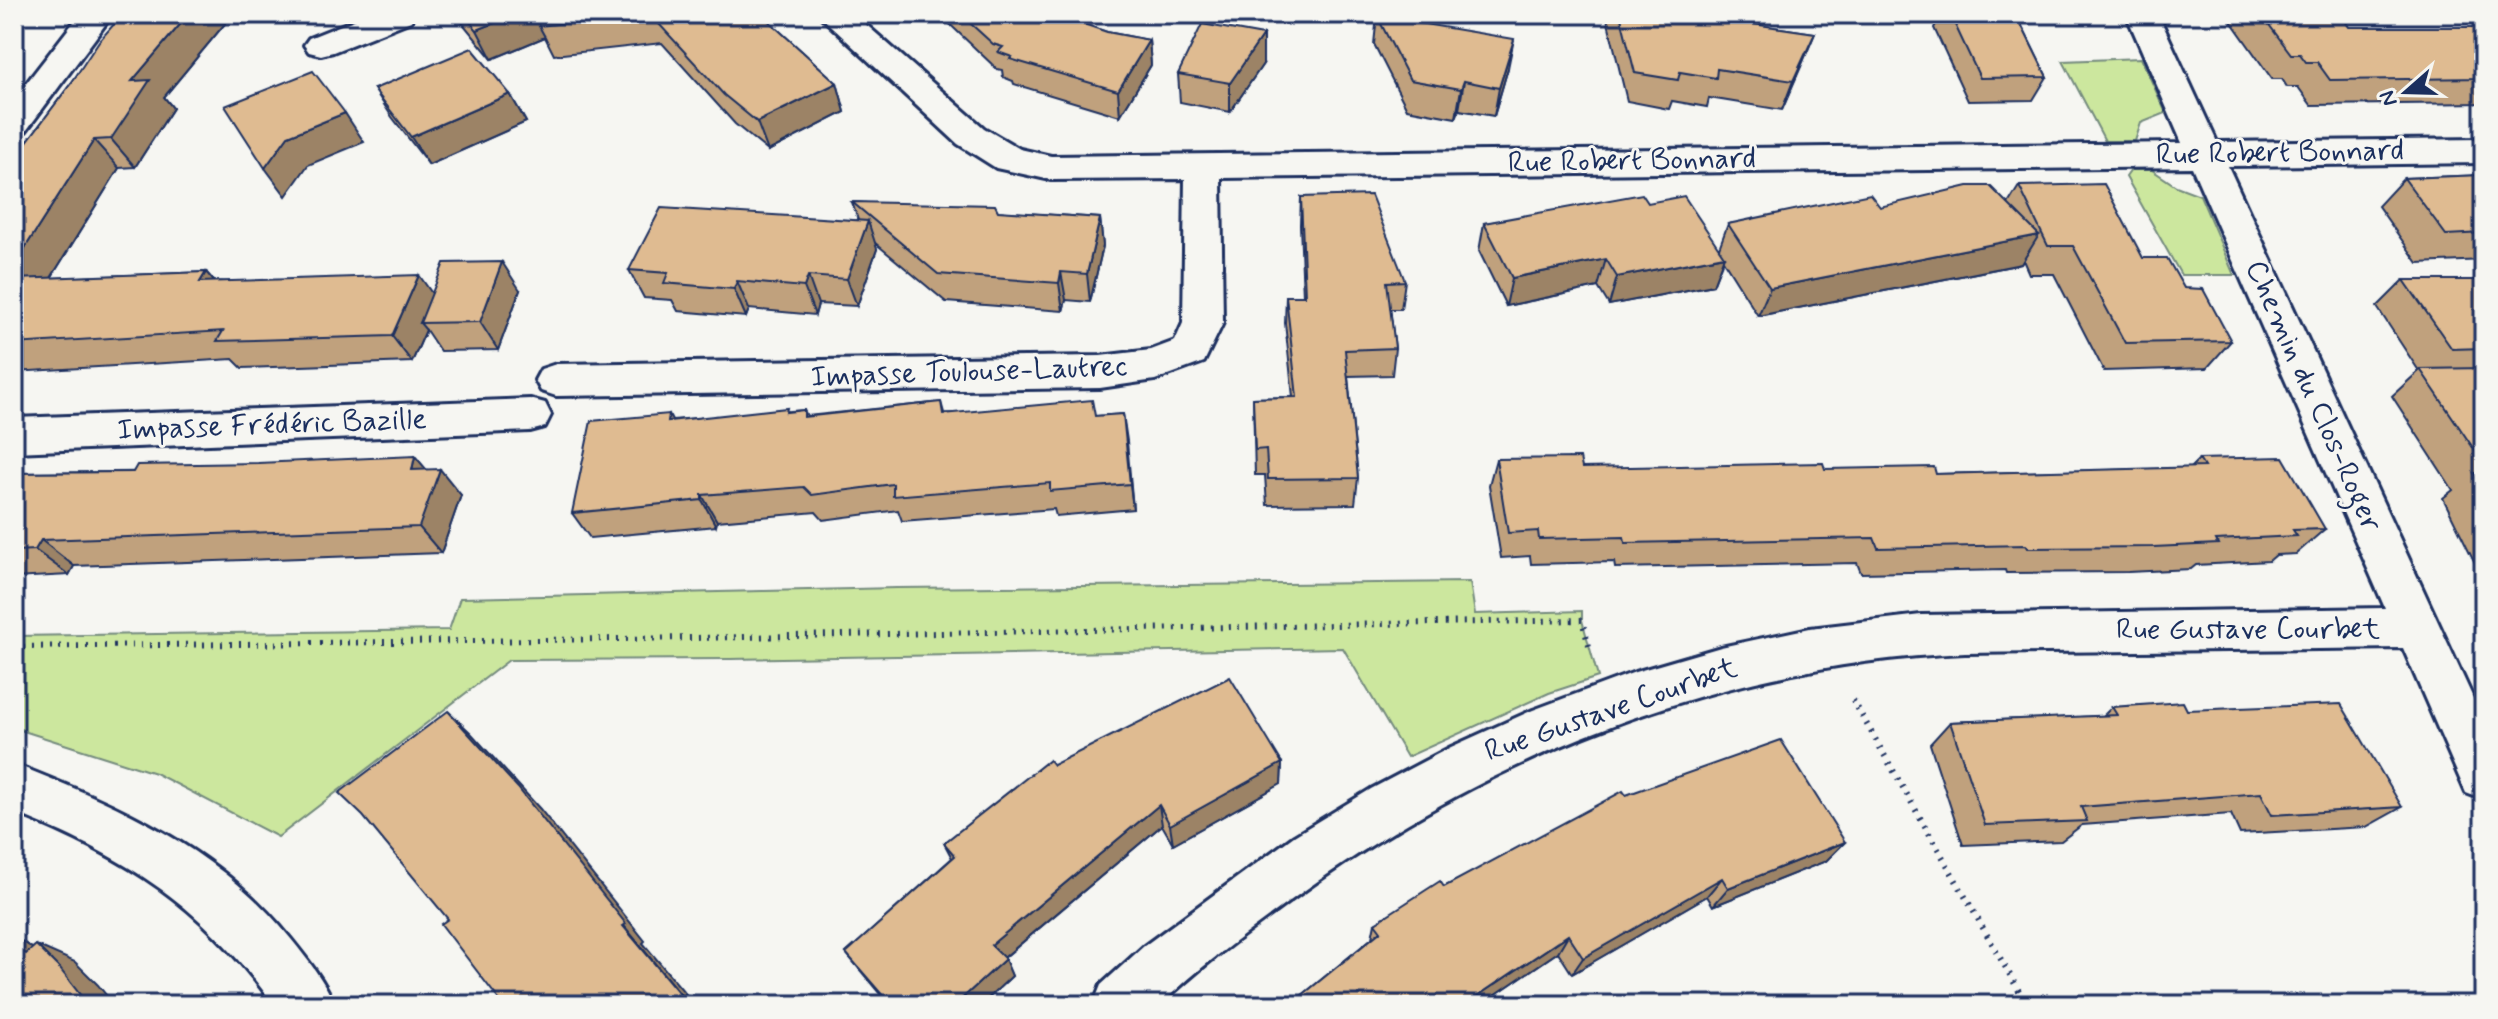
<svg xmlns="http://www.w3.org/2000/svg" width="2498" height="1019" viewBox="0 0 2498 1019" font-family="Mynerve,sans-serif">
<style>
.green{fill:#cce79e;stroke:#748b7e;stroke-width:2}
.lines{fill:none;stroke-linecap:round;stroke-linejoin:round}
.minor-casing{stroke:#1b2f5e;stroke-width:6}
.path{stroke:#1b2f5e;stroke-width:6;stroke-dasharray:2 7;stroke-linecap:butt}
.minor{fill:#f6f6f2;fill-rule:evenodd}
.wall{fill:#c0a17d;stroke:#1b2f5e;stroke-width:2}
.shaded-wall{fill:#9c8366;stroke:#1b2f5e;stroke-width:2}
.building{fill:#dfbb91;stroke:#1b2f5e;stroke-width:2}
.labels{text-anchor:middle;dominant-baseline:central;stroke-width:6;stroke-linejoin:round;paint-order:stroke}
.street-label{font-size:30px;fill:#1b2f5e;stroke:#f6f6f2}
</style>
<rect width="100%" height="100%" fill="#f6f6f2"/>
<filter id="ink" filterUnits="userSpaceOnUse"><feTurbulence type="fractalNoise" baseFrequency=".0125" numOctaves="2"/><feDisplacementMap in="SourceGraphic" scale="16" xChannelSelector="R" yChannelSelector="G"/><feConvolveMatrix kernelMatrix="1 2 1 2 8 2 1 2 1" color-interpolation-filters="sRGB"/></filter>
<g filter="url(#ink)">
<g class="green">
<polygon points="2141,58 2166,113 2141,123 2135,141 2105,141 2063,61"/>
<polygon points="2131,170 2152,170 2176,186 2200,195 2234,275 2181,275 2126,177"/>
<polygon points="1470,582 1475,614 1582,611 1582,620 1598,677 1549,693 1407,757 1343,648 730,659 509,660 278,837 155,773 14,728 14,636 449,630 460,598 897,588"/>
</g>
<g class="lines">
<g class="minor-casing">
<g id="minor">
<polygon points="80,14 113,14 26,131 14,135 14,99"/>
<polygon points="369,14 415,14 411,21 333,52 321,55 309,52 304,45 309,38"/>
<path d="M 818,14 L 854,14 L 984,128 L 1020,149 L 1051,156 L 2182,143 L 2126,14 L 2158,14 L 2217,142 L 2484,139 L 2484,163 L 2228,166 L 2484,722 L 2484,800 L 2466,793 L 2403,648 L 1965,653 C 1717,664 1486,757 1287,903 C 1244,935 1199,967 1160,1005 L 1093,1005 L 1101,985 L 1144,946 L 1294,836 L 1371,789 L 1451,747 L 1533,710 L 1635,672 L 1721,647 L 1810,628 L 1921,615 L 2385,608 L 2192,167 L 1221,178 L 1223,323 L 1204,362 L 1155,380 L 1100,388 L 556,396 L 541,391 L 535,380 L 541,369 L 556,364 L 1100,356 L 1151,350 L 1175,341 L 1183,323 L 1185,179 L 1051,180 L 996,168 L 958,144 Z"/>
<polygon points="530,399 545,403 551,415 545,427 530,431 14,452 14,418"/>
<path d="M 14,764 C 119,805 219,849 291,939 C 308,960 324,980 335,1005 L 274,1005 C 202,905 127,857 14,812 Z"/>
</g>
</g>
<g class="path">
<polyline points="14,647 693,638 1582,620 1590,650"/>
<polyline points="1853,700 2027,1005"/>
</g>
<use href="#minor" class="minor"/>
</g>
<g class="wall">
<polygon points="123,14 233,14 164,97 173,108 135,167 119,168 51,278 206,272 214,281 432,294 520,290 498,350 440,351 426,330 412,362 242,368 233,359 14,372 14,159"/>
<polygon points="455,14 761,14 837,83 845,112 768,151 735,124 662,43 554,55 545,37 492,59"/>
<polygon points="939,14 1066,14 1075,21 1107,32 1149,40 1151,65 1120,116 1014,84 1013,81 1003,77 1002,70 997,69"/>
<polygon points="1606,14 1724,14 1726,20 1815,33 1782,110 1709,98 1707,107 1672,101 1669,109 1627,101"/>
<polygon points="1933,14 2016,14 2047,77 2033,100 1968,101 1934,28 1937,22"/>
<polygon points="2226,14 2340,14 2349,27 2484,36 2484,103 2311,105 2298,87 2287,87 2282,79 2272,79"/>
<polygon points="1377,16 1508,68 1494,116 1459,110 1456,118 1407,109 1374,44"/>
<polygon points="1263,64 1230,112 1180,102 1178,74"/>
<polygon points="374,89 510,94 526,122 429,165 392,117"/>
<polygon points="2484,175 2484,260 2418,263 2378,206 2404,178"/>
<polygon points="2019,186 2143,258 2184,288 2231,341 2207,368 2104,371 2054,274 2029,274 2023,260 2021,264 1758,316 1723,260 1713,285 1609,305 1598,287 1506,306 1479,251 1484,223 1648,203 1719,248 1728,224 1880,207 2008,204"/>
<polygon points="1301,197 1405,281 1401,309 1390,309 1395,348 1392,375 1348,376 1358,478 1355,504 1267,505 1265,475 1255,475 1253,398 1293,397 1285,323 1286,296 1303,296 1300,225"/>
<polygon points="852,202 1100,218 1103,246 1090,302 1066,300 1063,311 946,302 874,242 877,249 857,306 818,304 815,315 749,309 746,317 678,311 672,300 644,298 629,270 858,220"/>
<polygon points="2404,280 2484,280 2484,581 2443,498 2453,490 2392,396 2419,371 2377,307"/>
<polygon points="941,402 944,413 1095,416 1123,414 1133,509 1056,516 1054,509 902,521 898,510 823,520 816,512 717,521 716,526 590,538 572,513 669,414 672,420 804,410 807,416"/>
<polygon points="1496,459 1582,468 1825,469 1936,474 2190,468 2199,459 2325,529 2296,554 2276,555 2269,561 2196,565 2191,569 2128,572 2006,573 2005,570 1861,573 1857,563 1615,568 1614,562 1531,564 1530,556 1501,558 1489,485"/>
<polygon points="426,469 461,495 441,553 74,566 69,575 14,578 14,473"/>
<polygon points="2112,707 2187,710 2402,807 2366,827 2240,834 2231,814 2082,825 2061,841 1963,845 1930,744 1950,722 2103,716"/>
<polygon points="1282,763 1281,784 1173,844 1162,825 1004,958 1012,976 981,1005 889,1005 846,953 952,858 944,843 1053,765"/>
<polygon points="1626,795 1845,842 1826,861 1713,906 1707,896 1572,974 1558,952 1480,1005 1295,1005 1295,1001 1372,938 1375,923 1444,887"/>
</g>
<g class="shaded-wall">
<polygon points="14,14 23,14 14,26"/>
<polygon points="189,14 233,14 164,97 173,108 135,167 111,139 132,81"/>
<polygon points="517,14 559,14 539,26 545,37 492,59 477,30"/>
<polygon points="1815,33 1803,62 1782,110 1793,81"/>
<polygon points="1263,35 1263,64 1230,112 1230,83"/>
<polygon points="1514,39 1508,68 1494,116 1499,88"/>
<polygon points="1149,40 1151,65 1120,116 1118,91"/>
<polygon points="1464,81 1459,110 1456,118 1461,89"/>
<polygon points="837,83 845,112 768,151 757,122"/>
<polygon points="510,94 526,122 429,165 411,137"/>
<polygon points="345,113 364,142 308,165 286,196 265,168 288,136"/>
<polygon points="94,140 119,168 33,307 14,288 14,265"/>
<polygon points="1100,218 1103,246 1090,302 1087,274"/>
<polygon points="868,221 877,249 857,306 847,279"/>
<polygon points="2039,235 2021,264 1758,316 1770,288"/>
<polygon points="1724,256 1713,285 1609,305 1617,277"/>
<polygon points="1606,259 1598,287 1506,306 1512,278"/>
<polygon points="502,262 520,290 498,350 480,322"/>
<polygon points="206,272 229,299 200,282"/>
<polygon points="1061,272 1066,300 1063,311 1059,283"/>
<polygon points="419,275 438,302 420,323 426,330 412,362 392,336"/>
<polygon points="808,276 818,304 815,315 804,287"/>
<polygon points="737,281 749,309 746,317 734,289"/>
<polygon points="1123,414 1127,441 1133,509 1130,484"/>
<polygon points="415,456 436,481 440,469 461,495 441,553 419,527 412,470"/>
<polygon points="702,495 717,521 716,526 702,500"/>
<polygon points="41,540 74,566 69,575 35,550"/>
<polygon points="448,711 471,733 540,809 645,941 643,943 695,1005 689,1005"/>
<polygon points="1282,763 1281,784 1173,844 1170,825"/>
<polygon points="1159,805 1162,825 1000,961 991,945"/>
<polygon points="1845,842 1826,861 1713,906 1728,888"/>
<polygon points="1722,878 1707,896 1572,974 1583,958"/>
<polygon points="1568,935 1558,952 1480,1005 1464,1005"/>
<polygon points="14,936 52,961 36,945 75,962 98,985 114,1005 88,1005 26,954 14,946"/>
<polygon points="1005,959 1012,976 981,1005 955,1005"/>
</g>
<g class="building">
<polygon points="123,14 189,14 132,81 150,80 111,139 94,140 14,265 14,159 72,82 99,41"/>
<polygon points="463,14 517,14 477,30"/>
<polygon points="536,14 761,14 837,83 757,122 724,95 650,14 539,26"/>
<polygon points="960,14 1066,14 1075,21 1107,32 1149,40 1118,91 1010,59 1012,57 998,52 1003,47 993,44"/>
<polygon points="1620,14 1724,14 1726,20 1815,33 1793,81 1717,69 1716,78 1680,72 1678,80 1635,73"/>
<polygon points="1950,14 2016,14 2047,77 1980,78"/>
<polygon points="2261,14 2340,14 2349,27 2477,27 2484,36 2484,78 2330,80 2317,62 2306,62 2300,54 2291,54"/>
<polygon points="1377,16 1514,39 1499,88 1464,81 1461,89 1410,80"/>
<polygon points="1202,24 1263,35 1230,83 1178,74"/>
<polygon points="472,48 510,94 411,137 374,89"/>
<polygon points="313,71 345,113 288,136 265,168 225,106"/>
<polygon points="2484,175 2484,233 2446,235 2404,178"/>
<polygon points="2104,184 2143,258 2167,258 2184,288 2203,289 2231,341 2125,343 2073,246 2048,246 2019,186"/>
<polygon points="1968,186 1990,186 2039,235 1770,288 1728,224 1870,194 1880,207"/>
<polygon points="1642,194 1648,203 1684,196 1724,256 1617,277 1606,259 1512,278 1484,223"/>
<polygon points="1371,195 1405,281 1387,282 1395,348 1345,350 1358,478 1268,479 1266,449 1255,450 1253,398 1297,397 1286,296 1305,296 1301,197"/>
<polygon points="852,202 995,205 998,211 1100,218 1087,274 1061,272 1059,283 938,274"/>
<polygon points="661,208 868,221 847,279 808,276 804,287 737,281 734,289 664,283 668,273 629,270"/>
<polygon points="502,262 480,322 420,323 444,263"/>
<polygon points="206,272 200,282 419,275 392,336 217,341 223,331 14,344 14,279"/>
<polygon points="2404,280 2484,280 2484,348 2452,349"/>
<polygon points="2484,368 2484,464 2420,369"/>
<polygon points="1092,400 1095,416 1123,414 1130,484 1050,491 1050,483 893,496 893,484 812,495 804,487 702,495 702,500 572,513 591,421 669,414 668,421 787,408 786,412 804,410 804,417 941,402 943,414"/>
<polygon points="415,456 412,470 440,469 419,527 41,540 35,550 14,551 14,473 133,472 137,465 258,463"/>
<polygon points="2283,457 2325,529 2293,530 2297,536 2216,540 2218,544 2153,547 2028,548 2026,545 1878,548 1874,538 1625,543 1624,537 1539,539 1538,531 1508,533 1496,459 1580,458 1582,468 1823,463 1825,469 1934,467 1936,474 2204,467 2199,459"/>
<polygon points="2474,473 2484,473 2484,492"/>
<polygon points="1230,677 1282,763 1170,825 1159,805 991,945 1005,959 955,1005 891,1005 846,953 955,856 944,843 1049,760 1053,765"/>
<polygon points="2183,702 2187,710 2341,704 2402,807 2272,815 2261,793 2081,807 2087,821 1985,825 1950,722 2117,715 2112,707"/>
<polygon points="448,711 518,788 626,924 623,926 689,1005 503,1005 441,924 448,919 363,816 339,793"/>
<polygon points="1781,740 1845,842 1728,888 1722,878 1583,958 1568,935 1464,1005 1299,1005 1295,1001 1381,931 1375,923 1440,881 1444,887 1623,791 1626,795"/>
<polygon points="36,945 60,969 88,1005 14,1005 14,946 26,954"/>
</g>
</g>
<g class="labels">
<g class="street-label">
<text transform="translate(2280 153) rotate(-1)">Rue Robert Bonnard</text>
<text transform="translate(1632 161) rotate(-1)">Rue Robert Bonnard</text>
<text transform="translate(969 372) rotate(-2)">Impasse Toulouse-Lautrec</text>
<text transform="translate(2313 396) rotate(66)">Chemin du Clos-Roger</text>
<text transform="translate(272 425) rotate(-2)">Impasse Frédéric Bazille</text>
<text x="2248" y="629">Rue Gustave Courbet</text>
<text transform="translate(1611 710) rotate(-19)">Rue Gustave Courbet</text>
</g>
</g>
<rect width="2498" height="1019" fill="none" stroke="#f6f6f2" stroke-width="48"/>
<rect x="24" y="24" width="2450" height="971" fill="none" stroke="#1b2f5e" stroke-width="3" filter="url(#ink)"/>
<g transform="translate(2406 92) rotate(250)" stroke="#f6f6f2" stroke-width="6" paint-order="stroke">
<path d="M0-6L14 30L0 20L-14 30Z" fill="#1b2f5e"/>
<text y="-12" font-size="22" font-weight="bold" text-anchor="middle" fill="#1b2f5e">N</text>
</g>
</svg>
